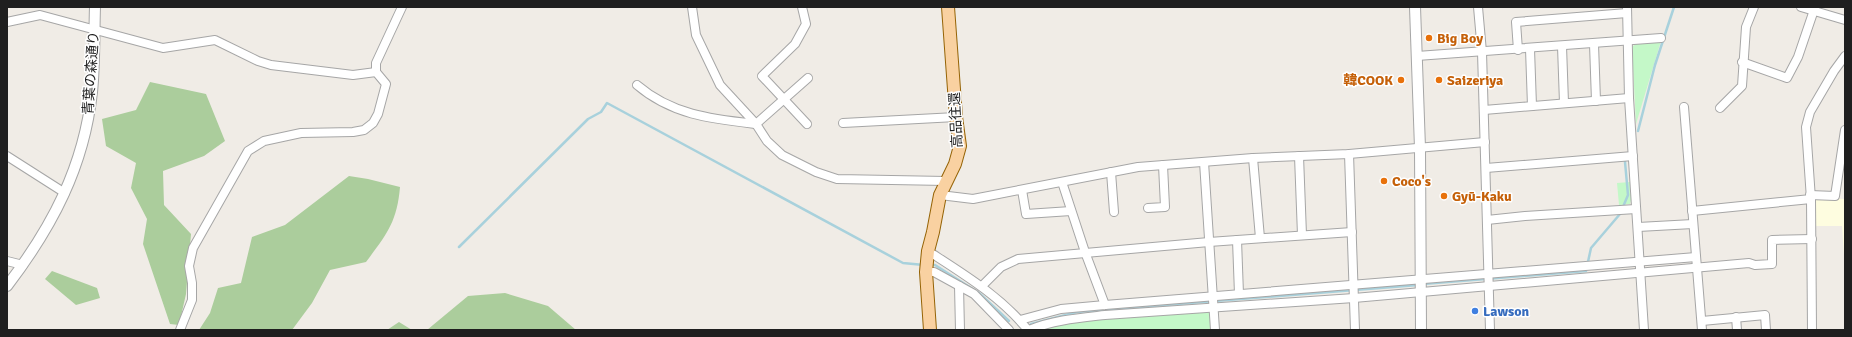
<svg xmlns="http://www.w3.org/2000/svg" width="1852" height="337" viewBox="0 0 1852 337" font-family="Signika,'Noto Sans JP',sans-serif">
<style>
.education{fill:#fefde0}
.forest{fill:#abcd9c}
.park{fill:#c4f8c8}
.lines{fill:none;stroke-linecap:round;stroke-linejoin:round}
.stream{stroke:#a8d1dc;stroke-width:2.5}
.minor-casing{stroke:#a6a6a6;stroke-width:10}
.tertiary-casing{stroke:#a6a6a6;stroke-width:12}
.primary-casing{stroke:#956305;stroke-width:14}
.minor{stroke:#fff;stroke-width:8}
.tertiary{stroke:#fff;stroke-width:10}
.primary{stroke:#f9d1a1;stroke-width:12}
.food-dot{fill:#e8710a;stroke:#fff;stroke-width:1.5}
.shop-dot{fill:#3f7fe0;stroke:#fff;stroke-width:1.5}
.labels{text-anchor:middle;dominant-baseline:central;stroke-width:3;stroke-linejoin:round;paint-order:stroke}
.food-label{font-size:14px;font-weight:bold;fill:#c56008;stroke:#fff;text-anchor:start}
.street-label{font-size:14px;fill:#1f1f1f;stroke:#fff}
.shop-label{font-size:14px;font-weight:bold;fill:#366cbe;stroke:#fff;text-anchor:start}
</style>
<rect width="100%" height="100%" fill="#f0ece6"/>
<polygon class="education" points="1815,198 1845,199 1845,269 1842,226 1813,226 1813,200"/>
<g class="forest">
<polygon points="150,82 206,94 225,141 204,156 163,171 164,205 191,234 186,294 179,325 170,324 143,244 147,219 131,188 136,163 106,146 102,119 136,110"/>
<path d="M 349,176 L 368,179 L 400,187 C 397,223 386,235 366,262 L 330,270 L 312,303 L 292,330 L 199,330 L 210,313 L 218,288 L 241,283 L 252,237 L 285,225 Z"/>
<polygon points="52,271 97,288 100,298 76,305 45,279"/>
<polygon points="505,293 548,306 576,330 427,330 468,296"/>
<polygon points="399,322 412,330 387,330"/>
</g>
<g class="park">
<polygon points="1661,41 1636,124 1632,47 1636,44"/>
<polygon points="1630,182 1631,200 1630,204 1619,205 1617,183"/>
<polygon points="1211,311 1212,330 1041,330 1071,322"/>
</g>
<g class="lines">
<g class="stream">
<polyline points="1638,131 1655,65 1674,7"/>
<polyline points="459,247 588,119 601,112 607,103 903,263 924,265"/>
<polyline points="931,265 935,265 979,293 1009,321"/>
<polyline points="1423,284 1586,271 1591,248 1620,214 1628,195 1625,162"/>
<polyline points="1031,324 1077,312 1418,285"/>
</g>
<g class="minor-casing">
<g id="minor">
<polyline points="692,7 696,35 720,85 756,124 767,141 782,155 816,172 837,179 946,181"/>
<polyline points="802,7 806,24 795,44 762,76 807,124"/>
<polyline points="1478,7 1482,52 1490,330"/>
<polyline points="1627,7 1629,98 1644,330"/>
<polyline points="1801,7 1845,20"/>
<polyline points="7,22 40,15 163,48 215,40 258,61 271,65 353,75 376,72"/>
<polyline points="1594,44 1596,101"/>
<polyline points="1562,46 1564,103"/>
<polyline points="1530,49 1532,106"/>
<polyline points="1518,50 1516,22 1627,13"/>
<polyline points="1417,56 1661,38"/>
<polyline points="1742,62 1787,78 1798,57 1815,7"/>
<path d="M 637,85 C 672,115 712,119 756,124 L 808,78"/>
<polyline points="1684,107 1702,330"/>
<polyline points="1720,108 1742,86 1746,27 1754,7"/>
<polyline points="1484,110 1629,98"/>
<polyline points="843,123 956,117"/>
<polyline points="1349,154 1355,330"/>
<polyline points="7,156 65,193"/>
<polyline points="1299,156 1302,235"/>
<polyline points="1253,158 1260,238"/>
<polyline points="1204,162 1215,330"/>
<polyline points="1486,168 1633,156"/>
<polyline points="1111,172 1114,212"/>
<polyline points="1062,182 1085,252 1105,305"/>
<polyline points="1022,190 1026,214 1071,211"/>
<polyline points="940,195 973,199 1138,167 1253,158 1349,154 1485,142"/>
<polyline points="1810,195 1835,196 1845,130"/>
<polyline points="1148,208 1165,207 1163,165"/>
<polyline points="1692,211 1811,199"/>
<polyline points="1487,220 1525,216 1636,209"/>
<polyline points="1638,227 1693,224"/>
<polyline points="1237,240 1239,294"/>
<path d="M 928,251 C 965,275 1000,296 1028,330"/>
<polyline points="7,261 23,265"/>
<polyline points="926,272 934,272 974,294 1009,330"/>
<polyline points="959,286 960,330"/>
<polyline points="982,286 1001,267 1018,259 1209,242 1352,232"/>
<polyline points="1736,317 1737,330"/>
<polyline points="1020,320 1061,309 1105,305 1696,257"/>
<polyline points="1702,321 1765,315 1766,330"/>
<polyline points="180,330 192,300 192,283 189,266 193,248 248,151 264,141 301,133 353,132 364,130 373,123 378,114 386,84 376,72 376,63 402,7"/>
<path d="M 1029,330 C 1054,320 1079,318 1105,315 L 1354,298 L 1749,263 L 1755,265 L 1772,264 L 1772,240 L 1812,239"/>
<polyline points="1812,330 1811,199 1806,127 1810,112 1834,71 1845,56"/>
</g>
</g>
<g class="tertiary-casing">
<g id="tertiary">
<polyline points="1415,7 1420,148 1421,330"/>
<path d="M 7,286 C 52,227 84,167 92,92 C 95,64 94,35 95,7"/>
</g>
</g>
<g class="primary-casing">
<polyline id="primary" points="930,330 926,272 928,251 933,232 940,195 955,164 960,146 956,117 948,7"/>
</g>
<use href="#minor" class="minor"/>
<use href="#tertiary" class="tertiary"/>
<use href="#primary" class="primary"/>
</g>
<g class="food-dot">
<circle cx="1429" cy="38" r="4"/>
<circle cx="1401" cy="80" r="4"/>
<circle cx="1439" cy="80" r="4"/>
<circle cx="1384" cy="181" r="4"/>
<circle cx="1444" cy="196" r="4"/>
</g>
<circle class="shop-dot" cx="1475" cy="311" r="4"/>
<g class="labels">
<g class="food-label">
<text x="1437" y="38">Big Boy</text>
<text x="1393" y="80" text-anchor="end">韓COOK</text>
<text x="1447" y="80">Saizeriya</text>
<text x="1392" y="181">Coco's</text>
<text x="1452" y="196">Gyū-Kaku</text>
</g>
<g class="street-label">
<text transform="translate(91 73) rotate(-86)">青葉の森通り</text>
<text transform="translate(956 120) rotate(-93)">高品往還</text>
</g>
<g class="shop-label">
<text x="1483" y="311">Lawson</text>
</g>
</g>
<rect width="1852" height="337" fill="none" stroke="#1f1f1f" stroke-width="16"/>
</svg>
